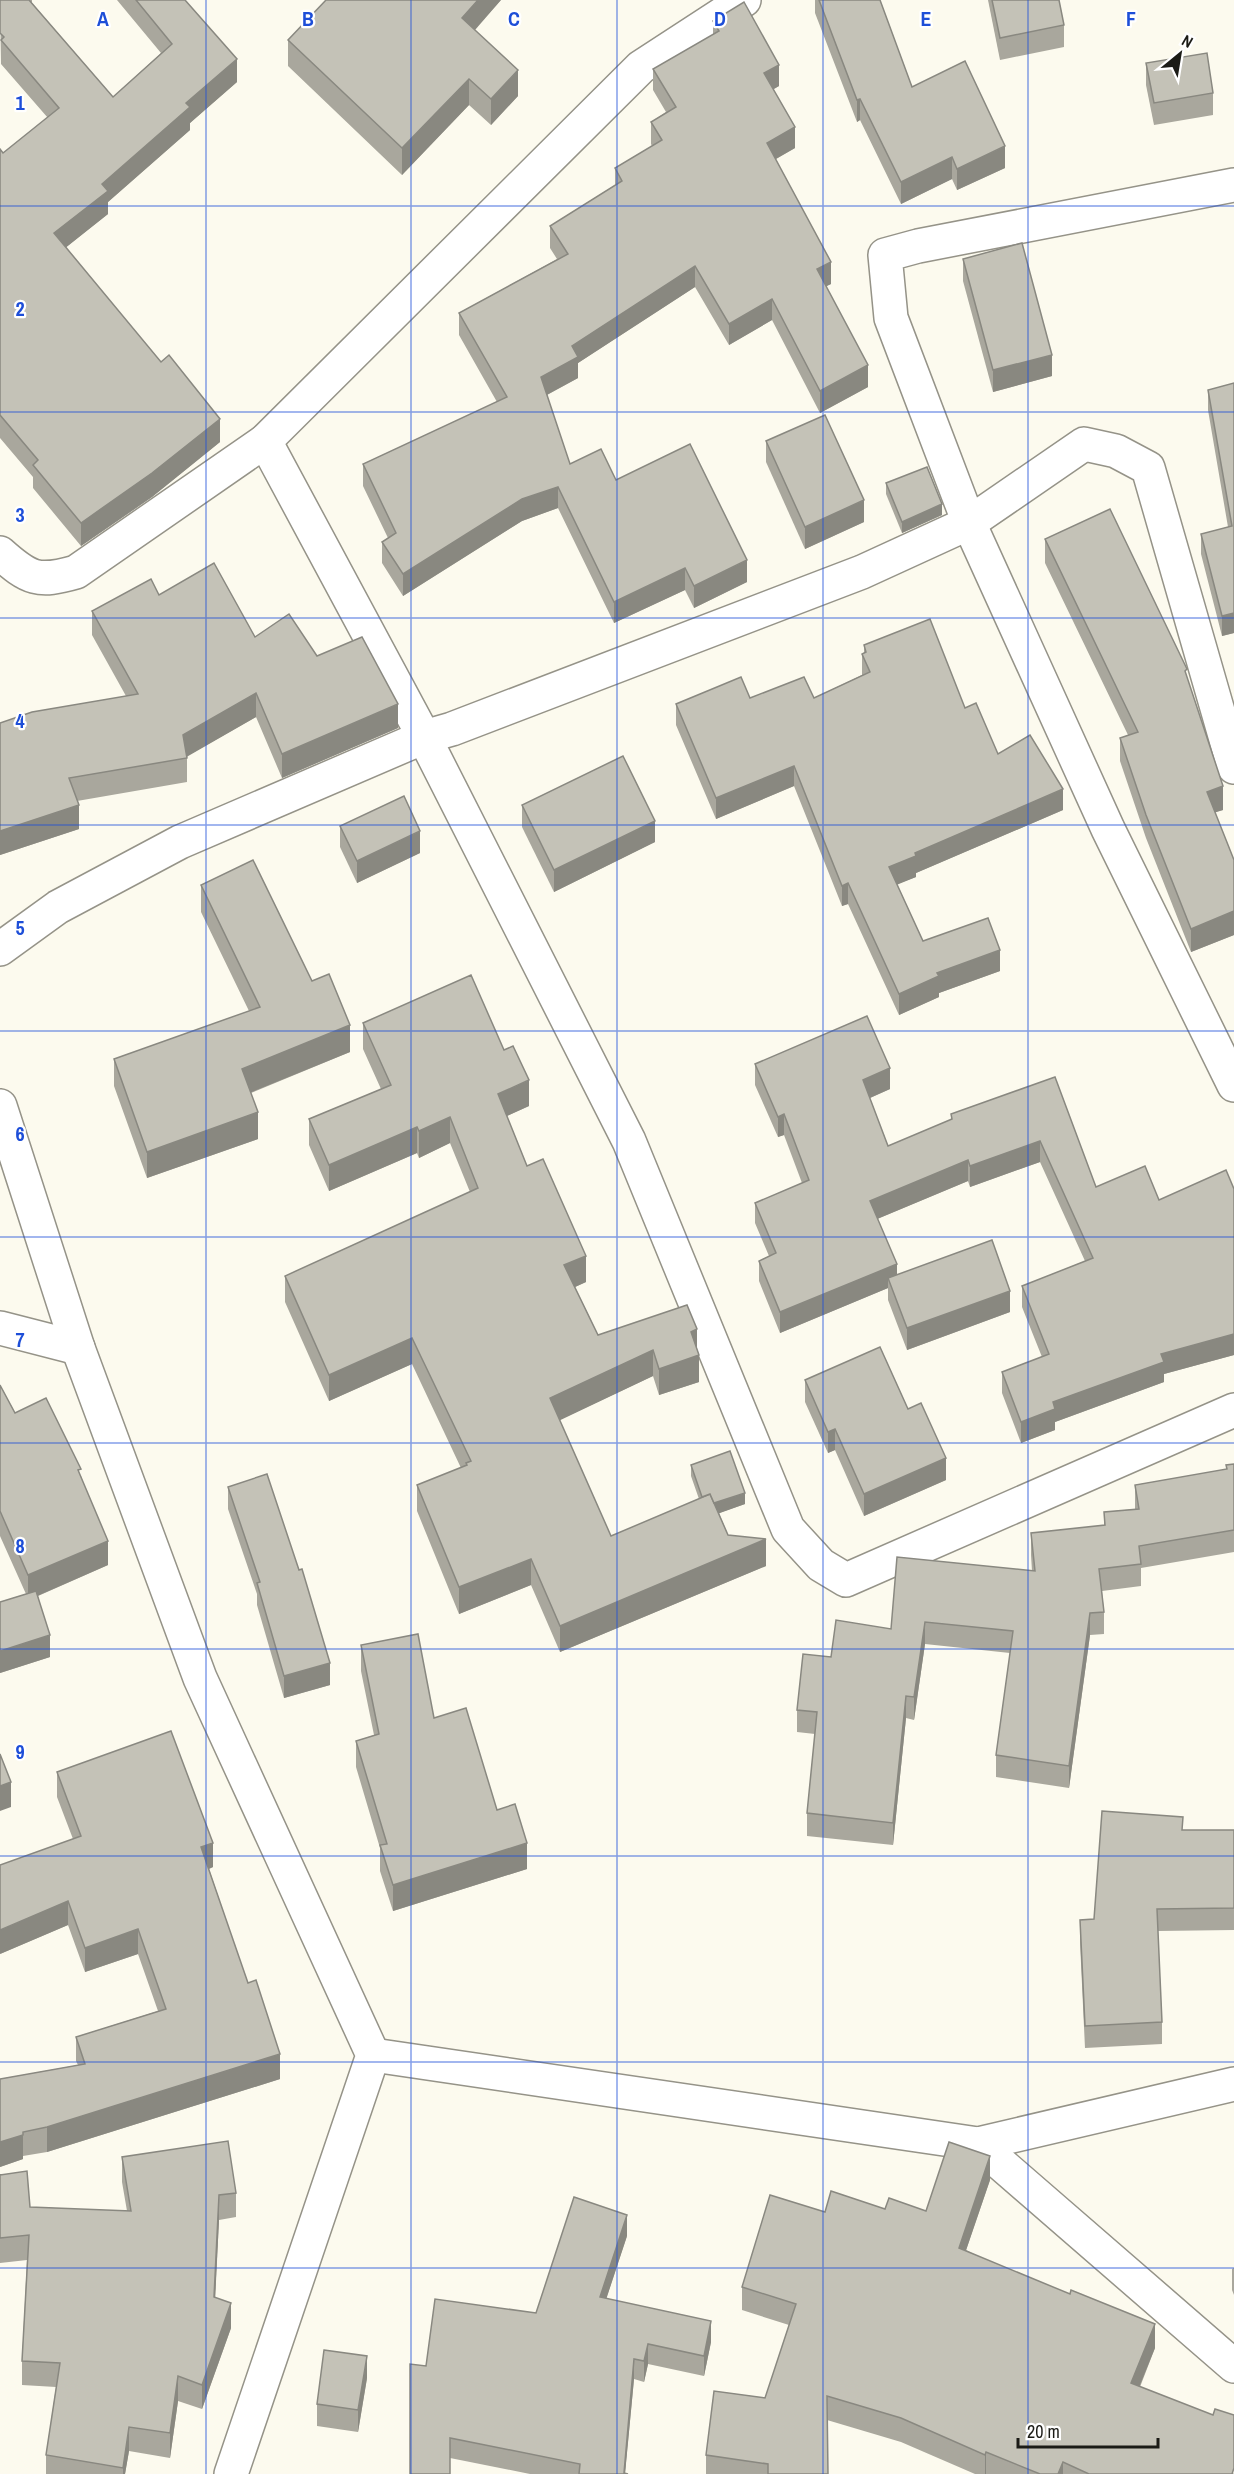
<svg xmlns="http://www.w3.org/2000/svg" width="1234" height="2474" viewBox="0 0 1234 2474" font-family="'Archivo Narrow',sans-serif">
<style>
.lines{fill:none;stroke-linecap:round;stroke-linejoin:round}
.minor-casing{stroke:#959388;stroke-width:36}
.minor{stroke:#fff;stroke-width:33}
.wall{fill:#a9a79d}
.shaded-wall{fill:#898880}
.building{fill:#c4c2b7;stroke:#898880;stroke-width:1.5}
.grid{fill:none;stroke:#1d4ed8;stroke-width:1.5;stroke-opacity:0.55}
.grid-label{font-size:20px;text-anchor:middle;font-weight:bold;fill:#1d4ed8;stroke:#fff;stroke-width:4.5;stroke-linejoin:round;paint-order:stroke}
</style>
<rect width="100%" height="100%" fill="#fcfaee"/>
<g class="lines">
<g class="minor-casing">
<g id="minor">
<polyline points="1234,185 918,246 885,255 891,318 969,523 1108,829 1234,1085"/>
<polyline points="265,441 424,737 629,1141 788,1529 821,1565 846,1580 1234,1410"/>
<path d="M 0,553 C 29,579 38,583 76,572 L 265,441 L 641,67 L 744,0"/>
<polyline points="0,949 58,907 180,842 424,737 452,729 862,572 969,523 1084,444 1116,451 1148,468 1234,767"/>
<polyline points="0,1106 78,1348 200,1678 373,2055 231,2474"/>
<polyline points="0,1328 78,1348"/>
<polyline points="373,2055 978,2144 1234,2084"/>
<polyline points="978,2144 1234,2366"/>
</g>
</g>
<use href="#minor" class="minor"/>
</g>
<g class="wall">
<polygon points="0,0 32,0 32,3 113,97 161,53 117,0 185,0 237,82 190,123 190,130 108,202 108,214 66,247 220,442 152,497 81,546 33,488 33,477 0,438 0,149 3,153 48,118 1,64"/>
<polygon points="501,0 474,30 518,96 491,125 469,105 402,175 288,66 288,40"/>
<polygon points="815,0 880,0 912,87 1005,168 957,190 952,179 901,204 860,120 857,122 815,13"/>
<polygon points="988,0 1059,0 1064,25 1064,47 1000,60"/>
<polygon points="713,21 779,86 773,89 795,148 776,159 831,284 826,286 868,387 820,413 772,320 729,345 695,287 578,363 578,378 547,395 570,464 616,480 747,582 694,608 685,590 614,623 558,508 522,521 403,596 382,563 382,542 388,538 363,486 363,464 497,402 459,335 459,313 557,259 550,248 550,226 615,185 615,168 652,146 651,144 651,122 666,112 653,90 653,69 713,35"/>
<polygon points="1146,63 1213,93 1213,115 1154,125 1146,85"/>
<polygon points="963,259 1052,376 993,392 963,281"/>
<polygon points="1234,383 1234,633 1222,636 1201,554 1201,534 1228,527 1208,410 1208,390"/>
<polygon points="766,441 864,522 805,549 766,462"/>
<polygon points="886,483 942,515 902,533 886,494"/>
<polygon points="1045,539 1187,679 1223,810 1215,812 1234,860 1234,935 1191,952 1146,838 1120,761 1120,738 1128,735 1045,563"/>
<polygon points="159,595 255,637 317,656 398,728 282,778 256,717 187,756 187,782 77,801 79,829 0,855 0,723 126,696 92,635 92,611"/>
<polygon points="864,645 965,708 998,754 1063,810 916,873 916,877 897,884 923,941 1000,971 939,993 939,997 899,1015 848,904 842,906 794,786 716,819 676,725 676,704 750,698 814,698 862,675 862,654 864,653"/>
<polygon points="522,805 655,842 554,892 522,827"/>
<polygon points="340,826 420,853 357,883 340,847"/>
<polygon points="201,885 312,981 350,1052 251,1093 258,1139 147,1178 114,1086 114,1059 249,1011 201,912"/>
<polygon points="363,1023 529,1106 507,1116 527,1166 586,1282 575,1287 598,1335 697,1348 699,1382 659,1395 653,1376 559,1420 611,1536 699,1499 691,1476 691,1465 745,1504 719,1513 728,1535 766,1566 560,1652 531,1585 459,1614 417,1511 417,1485 461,1468 412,1364 329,1401 285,1302 285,1276 470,1192 450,1143 419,1158 417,1153 329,1191 309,1145 309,1119 381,1089 363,1049"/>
<polygon points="755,1064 890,1089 870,1098 888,1146 951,1120 951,1114 1055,1077 1096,1187 1159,1200 1234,1189 1234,1355 1164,1374 1164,1382 1055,1422 1055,1430 1021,1443 1002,1393 1002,1372 1042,1357 1022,1307 1022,1286 1085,1261 1040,1162 970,1187 968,1181 877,1219 897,1275 1010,1312 907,1350 888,1300 888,1288 780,1333 759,1281 759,1261 769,1256 755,1223 755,1203 802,1183 784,1135 778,1137 755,1085"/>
<polygon points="805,1380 908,1409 946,1480 864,1516 835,1450 828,1453 805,1402"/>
<polygon points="0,1385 15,1413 81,1476 108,1565 38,1596 50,1657 0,1673 0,1602 26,1594 0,1536"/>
<polygon points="1234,1464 1234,1552 1141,1568 1141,1586 1102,1591 1104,1612 1104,1634 1090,1635 1069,1788 996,1777 996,1755 1010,1653 925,1644 914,1720 906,1718 893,1845 807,1836 807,1813 815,1734 797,1732 797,1710 831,1657 891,1629 1032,1571 1031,1555 1031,1533 1104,1526 1104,1512 1135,1509 1135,1485 1226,1470 1226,1465"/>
<polygon points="228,1487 330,1685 284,1698 257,1605 257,1594 228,1509"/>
<polygon points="361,1645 434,1718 497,1810 527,1869 393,1911 380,1871 380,1848 356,1767 356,1741 374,1735 361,1671"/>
<polygon points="57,1772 213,1867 209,1869 280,2079 47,2152 23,2156 23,2159 0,2167 0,2079 78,2065 76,2061 76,2037 158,2011 138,1954 85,1972 68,1925 0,1954 73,1839 57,1797"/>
<polygon points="1183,1830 1234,1830 1234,1930 1158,1931 1162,2022 1162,2044 1085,2048 1080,1942 1080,1920 1094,1919"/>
<polygon points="122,2157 236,2193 236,2217 219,2220 215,2298 231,2328 202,2409 178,2401 170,2458 129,2451 125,2474 46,2474 46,2455 56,2387 22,2385 22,2361 27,2260 0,2263 0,2174 30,2207 127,2211 122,2182"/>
<polygon points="990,2180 966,2250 1155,2348 1140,2387 1234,2474 975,2474 901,2442 827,2420 828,2474 706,2474 706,2455 765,2398 789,2325 742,2310 742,2287 825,2212 885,2209 926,2211"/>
<polygon points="627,2236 606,2299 711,2342 704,2376 648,2364 644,2382 634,2379 625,2473 628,2474 530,2474 450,2458 426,2366 536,2313"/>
<polygon points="1234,2268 1234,2295 1232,2290 1232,2269"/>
<polygon points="367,2378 358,2432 317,2426 317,2404"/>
</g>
<g class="shaded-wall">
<polygon points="478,0 501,0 462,45 462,18"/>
<polygon points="237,59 237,82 190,123 190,130 108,202 108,214 54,257 54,233 102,184 186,103"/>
<polygon points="779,65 779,86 764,95 764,73"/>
<polygon points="518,70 518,96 491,125 491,99"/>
<polygon points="469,79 469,105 402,175 402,148"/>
<polygon points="860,99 860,120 857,122 857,100"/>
<polygon points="795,127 795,148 767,164 767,143"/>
<polygon points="1005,146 1005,168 957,190 957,169"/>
<polygon points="952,157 952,179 901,204 901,182"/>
<polygon points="831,262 831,284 817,291 817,269"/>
<polygon points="695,266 695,287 578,363 578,378 541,398 541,377 572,346"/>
<polygon points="772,299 772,320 729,345 729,324"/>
<polygon points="1052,355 1052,376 993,392 993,370"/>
<polygon points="868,365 868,387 820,413 820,391"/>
<polygon points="220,419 220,442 152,497 81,546 81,523"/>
<polygon points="558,487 558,508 522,521 403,596 403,574 522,499"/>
<polygon points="864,500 864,522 805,549 805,527"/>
<polygon points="942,504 942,515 902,533 902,522"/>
<polygon points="747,560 747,582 694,608 694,586"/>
<polygon points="685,568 685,590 614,623 614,602"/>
<polygon points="1234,613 1234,633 1222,636 1222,616"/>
<polygon points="256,693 256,717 183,759 183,735"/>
<polygon points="398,704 398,728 282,778 282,754"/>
<polygon points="794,766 794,786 716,819 716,798"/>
<polygon points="1223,786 1223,810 1207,815 1207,792"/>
<polygon points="1063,789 1063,810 916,873 916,877 889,888 889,867 915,853"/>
<polygon points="79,805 79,829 0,855 0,831"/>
<polygon points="655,821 655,842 554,892 554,870"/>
<polygon points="420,831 420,853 357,883 357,861"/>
<polygon points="848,883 848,904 842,906 842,886"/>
<polygon points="1234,911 1234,935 1191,952 1191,929"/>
<polygon points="1000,950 1000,971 939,993 939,997 899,1015 899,994 937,973"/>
<polygon points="350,1025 350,1052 242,1096 242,1069"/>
<polygon points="890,1068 890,1089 863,1101 863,1080"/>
<polygon points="529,1080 529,1106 498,1120 498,1094"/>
<polygon points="258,1112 258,1139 147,1178 147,1152"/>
<polygon points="784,1114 784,1135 778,1137 778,1117"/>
<polygon points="450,1117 450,1143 419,1158 419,1131"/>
<polygon points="417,1127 417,1153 329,1191 329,1165"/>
<polygon points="1040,1141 1040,1162 970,1187 970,1166"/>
<polygon points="968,1160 968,1181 870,1222 870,1201"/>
<polygon points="586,1256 586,1282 564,1292 564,1265"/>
<polygon points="897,1264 897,1285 888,1278 888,1288 780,1333 780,1312"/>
<polygon points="1010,1291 1010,1312 907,1350 907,1328"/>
<polygon points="697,1329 697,1356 699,1355 699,1382 659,1395 659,1369 691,1332"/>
<polygon points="1234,1334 1234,1355 1164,1374 1164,1382 1055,1422 1055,1430 1021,1443 1021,1422 1053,1402 1161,1354"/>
<polygon points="412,1338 412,1364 329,1401 329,1375"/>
<polygon points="653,1350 653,1376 550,1425 550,1398"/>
<polygon points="835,1429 835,1450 828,1453 828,1432"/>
<polygon points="946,1458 946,1480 864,1516 864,1494"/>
<polygon points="745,1493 745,1504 706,1518 706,1506"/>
<polygon points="766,1539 766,1566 560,1652 560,1626"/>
<polygon points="108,1541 108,1565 28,1600 28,1575"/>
<polygon points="531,1559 531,1585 459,1614 459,1587"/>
<polygon points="1090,1613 1090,1635 1069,1788 1069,1766"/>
<polygon points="925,1622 925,1644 914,1720 914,1697"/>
<polygon points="50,1635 50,1657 0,1673 0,1651"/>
<polygon points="330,1663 330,1685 284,1698 284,1676"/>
<polygon points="906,1696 906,1718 893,1845 893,1823"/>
<polygon points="11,1782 11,1807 0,1811 0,1786"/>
<polygon points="213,1843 213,1867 201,1872 201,1847"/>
<polygon points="527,1843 527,1869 393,1911 393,1885"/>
<polygon points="68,1901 68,1925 0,1954 0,1930"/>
<polygon points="138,1929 138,1954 85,1972 85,1948"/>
<polygon points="280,2054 280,2079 47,2152 47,2127"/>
<polygon points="23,2135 23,2159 0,2167 0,2142"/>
<polygon points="990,2156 990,2180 959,2271 959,2248"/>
<polygon points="219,2195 219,2220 214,2322 214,2297"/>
<polygon points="627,2215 627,2236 600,2318 600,2297"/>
<polygon points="231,2303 231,2328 202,2409 202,2385"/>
<polygon points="711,2321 711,2342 704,2376 704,2356"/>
<polygon points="1155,2324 1155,2348 1131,2407 1131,2383"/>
<polygon points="648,2344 648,2364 644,2382 644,2361"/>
<polygon points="367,2356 367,2378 358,2432 358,2410"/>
<polygon points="634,2359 634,2379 625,2474 624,2474"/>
<polygon points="178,2376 178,2401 170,2458 170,2433"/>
<polygon points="129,2427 129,2451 125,2474 123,2474 123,2468"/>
<polygon points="986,2452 986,2474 985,2474 985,2455"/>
<polygon points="1063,2462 1063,2474 1058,2474"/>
</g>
<g class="building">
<polygon points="0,0 29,0 113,97 172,44 136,0 185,0 237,59 186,103 190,107 102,184 108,191 54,233 161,362 169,355 220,419 152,473 81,523 33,465 38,460 0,415 0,149 3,153 59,108 1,40 4,37 0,33"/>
<polygon points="326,0 478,0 462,18 518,70 491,99 469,79 402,148 288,40"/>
<polygon points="819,0 880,0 912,87 965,61 1005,146 957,169 952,157 901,182 860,99 857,100"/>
<polygon points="992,0 1059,0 1064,25 1000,38"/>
<polygon points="744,2 779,65 764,73 795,127 767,143 831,262 817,269 868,365 820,391 772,299 729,324 695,266 572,346 578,357 541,377 570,464 601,449 616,480 690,444 747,560 694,586 685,568 614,602 558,487 522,499 403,574 382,542 396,533 363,464 507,397 459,313 568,254 550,226 622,181 615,168 662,140 651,122 676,107 653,69 719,31 713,21"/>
<polygon points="1207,53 1213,93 1154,103 1146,63"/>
<polygon points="1022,243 1052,355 993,370 963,259"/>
<polygon points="1234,383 1234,613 1222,616 1201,534 1232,526 1208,390"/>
<polygon points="825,415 864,500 805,527 766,441"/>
<polygon points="927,467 942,504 902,522 886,483"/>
<polygon points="1110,509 1187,669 1185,671 1223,786 1207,792 1234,860 1234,911 1191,929 1146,815 1120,738 1138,732 1045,539"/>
<polygon points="214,563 255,637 289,614 317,656 362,637 398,704 282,754 256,693 183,735 187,758 69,778 79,805 0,831 0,723 32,712 138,694 92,611 151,579 159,595"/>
<polygon points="930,619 965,708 976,703 998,754 1030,735 1063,789 915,853 916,856 889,867 923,941 988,918 1000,950 937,973 939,976 899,994 848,883 842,886 794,766 716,798 676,704 741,677 750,698 804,677 814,698 870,672 862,654 866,652 864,645"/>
<polygon points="623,756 655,821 554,870 522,805"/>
<polygon points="404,796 420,831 357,861 340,826"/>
<polygon points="253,860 312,981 329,974 350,1025 242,1069 258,1112 147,1152 114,1059 260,1007 201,885"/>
<polygon points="471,975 504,1050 513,1046 529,1080 498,1094 527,1166 543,1159 586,1256 564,1265 598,1335 687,1305 697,1329 691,1332 699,1355 659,1369 653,1350 550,1398 611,1536 710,1494 728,1535 766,1539 560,1626 531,1559 459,1587 417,1485 467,1465 466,1463 471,1461 412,1338 329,1375 285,1276 478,1188 450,1117 419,1131 417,1127 329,1165 309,1119 391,1085 363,1023"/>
<polygon points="867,1016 890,1068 863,1080 888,1146 952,1119 951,1114 1055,1077 1096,1187 1145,1166 1159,1200 1226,1170 1234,1189 1234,1334 1161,1354 1164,1362 1053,1402 1055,1409 1021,1422 1002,1372 1049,1354 1022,1286 1093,1258 1040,1141 970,1166 968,1160 870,1201 897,1264 780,1312 759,1261 776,1253 755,1203 809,1180 784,1114 778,1117 755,1064"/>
<polygon points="992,1240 1010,1291 907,1328 888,1278"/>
<polygon points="880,1347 908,1409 921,1403 946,1458 864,1494 835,1429 828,1432 805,1380"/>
<polygon points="0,1385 15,1413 46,1398 81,1469 78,1470 108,1541 28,1575 0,1511"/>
<polygon points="730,1451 745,1493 714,1503 710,1494 702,1497 691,1465"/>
<polygon points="1234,1464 1234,1530 1139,1546 1141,1564 1099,1569 1104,1612 1090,1613 1069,1766 996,1755 1013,1631 925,1622 914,1697 906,1696 893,1823 807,1813 817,1712 797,1710 803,1654 831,1657 836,1620 891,1629 897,1557 1035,1571 1031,1533 1105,1525 1104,1512 1139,1509 1135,1485 1227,1469 1226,1465"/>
<polygon points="267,1474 299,1570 302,1569 330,1663 284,1676 257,1583 260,1582 228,1487"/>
<polygon points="36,1591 50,1635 0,1651 0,1602"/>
<polygon points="418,1634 434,1718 466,1708 497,1810 515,1804 527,1843 393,1885 380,1845 387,1844 356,1741 379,1734 361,1645"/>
<polygon points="171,1731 213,1843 201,1847 248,1983 256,1980 280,2054 47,2127 23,2132 23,2135 0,2142 0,2079 85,2064 76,2037 166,2009 138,1929 85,1948 68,1901 0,1930 0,1865 81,1836 57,1772"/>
<polygon points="0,1754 11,1782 0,1786"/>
<polygon points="1102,1811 1183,1817 1182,1830 1234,1830 1234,1908 1157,1909 1162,2022 1085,2026 1080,1920 1094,1919"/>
<polygon points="228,2141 236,2193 219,2195 214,2297 231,2303 202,2385 178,2376 170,2433 129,2427 123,2468 46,2455 60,2363 22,2361 29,2235 0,2238 0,2174 0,2175 27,2171 30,2207 131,2211 122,2157"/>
<polygon points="949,2142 990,2156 959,2248 1070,2294 1071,2290 1155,2324 1131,2383 1213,2415 1215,2409 1234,2415 1234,2468 1232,2474 1089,2474 1063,2462 1058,2474 1040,2474 986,2452 985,2455 901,2418 827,2396 828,2474 768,2474 768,2464 706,2455 714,2391 765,2398 796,2304 742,2287 770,2195 825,2212 831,2191 885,2209 889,2198 926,2211"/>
<polygon points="574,2197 627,2215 600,2297 711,2321 704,2356 648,2344 644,2361 634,2359 624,2473 628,2474 579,2474 580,2464 450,2438 450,2474 410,2474 410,2364 426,2366 435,2299 536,2313"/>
<polygon points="324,2350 367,2356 358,2410 317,2404"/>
</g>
<path class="grid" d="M 206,0 L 206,2474M 411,0 L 411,2474M 617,0 L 617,2474M 823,0 L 823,2474M 1028,0 L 1028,2474M 0,206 L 1234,206M 0,412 L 1234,412M 0,618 L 1234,618M 0,825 L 1234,825M 0,1031 L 1234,1031M 0,1237 L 1234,1237M 0,1443 L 1234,1443M 0,1649 L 1234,1649M 0,1856 L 1234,1856M 0,2062 L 1234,2062M 0,2268 L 1234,2268"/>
<g class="grid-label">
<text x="103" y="26">A</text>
<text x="308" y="26">B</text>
<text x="514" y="26">C</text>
<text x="720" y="26">D</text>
<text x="926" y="26">E</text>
<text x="1131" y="26">F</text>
<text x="20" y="110">1</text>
<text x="20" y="316">2</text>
<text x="20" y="522">3</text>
<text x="20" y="728">4</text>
<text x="20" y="935">5</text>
<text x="20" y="1141">6</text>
<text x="20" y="1347">7</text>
<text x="20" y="1553">8</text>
<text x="20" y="1759">9</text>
</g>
<g transform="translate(1180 54) rotate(30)" stroke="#ffffff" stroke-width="4.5" paint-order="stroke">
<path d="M0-4.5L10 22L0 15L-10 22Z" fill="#1b1b16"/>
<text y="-9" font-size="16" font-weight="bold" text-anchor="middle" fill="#1b1b16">N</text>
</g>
<path d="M1018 2438v9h140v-9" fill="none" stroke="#1b1b16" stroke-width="3"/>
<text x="1027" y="2438" font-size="18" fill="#1b1b16" stroke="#ffffff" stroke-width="4.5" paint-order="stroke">20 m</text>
</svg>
